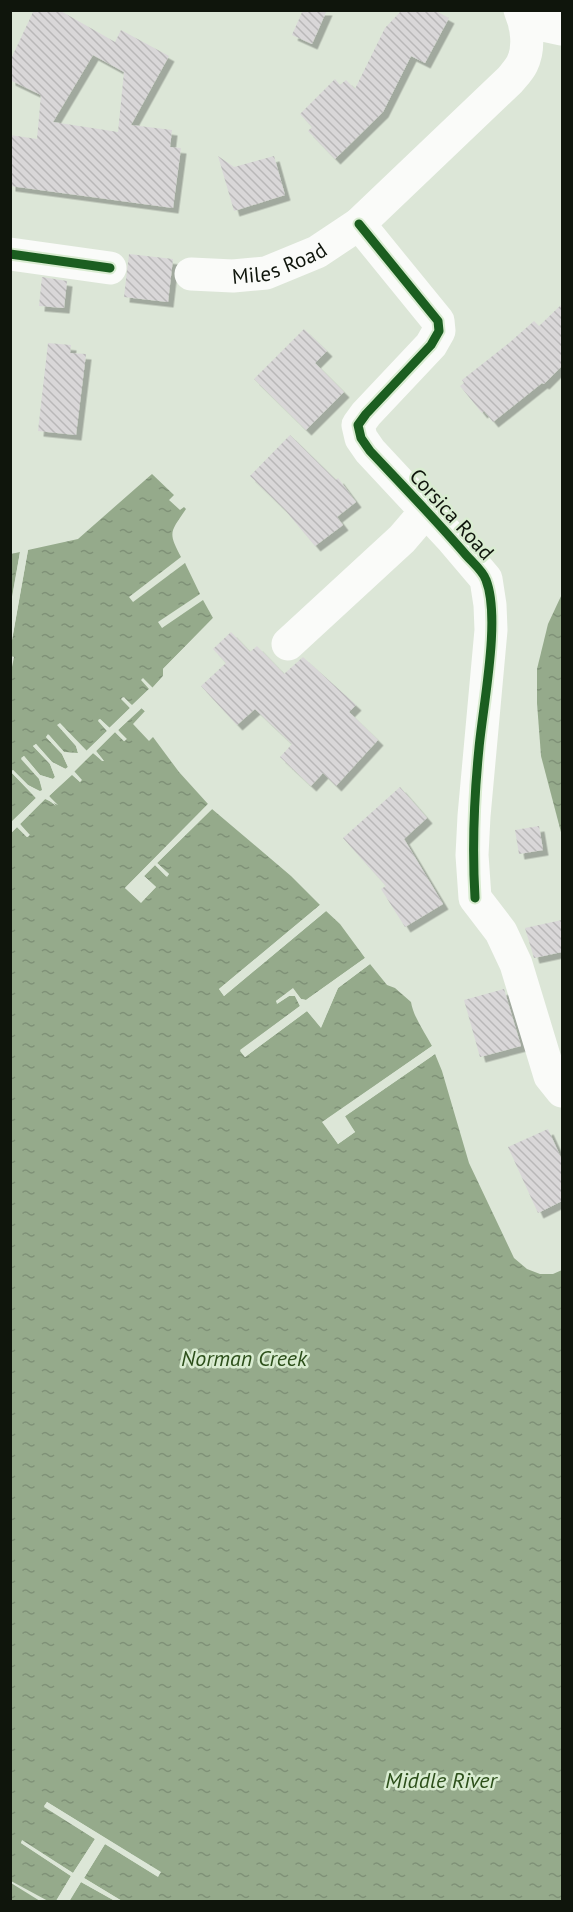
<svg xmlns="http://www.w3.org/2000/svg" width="573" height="1912" viewBox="0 0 573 1912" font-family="'PT Sans',sans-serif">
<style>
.water{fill:url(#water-ripples)}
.pier{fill:#dce6d7;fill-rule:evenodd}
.building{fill:url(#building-back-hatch);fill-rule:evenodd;filter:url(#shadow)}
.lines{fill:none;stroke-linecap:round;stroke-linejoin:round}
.minor{stroke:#fafbf9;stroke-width:33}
.cycleway-casing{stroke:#d9ecd1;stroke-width:13}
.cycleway{stroke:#1b5e20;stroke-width:9}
.labels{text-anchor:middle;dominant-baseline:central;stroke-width:5;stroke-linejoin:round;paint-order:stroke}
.street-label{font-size:21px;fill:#0f150c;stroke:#d9ecd1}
.water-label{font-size:22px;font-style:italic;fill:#2c4f1a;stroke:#d9ecd1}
</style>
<defs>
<pattern id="water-ripples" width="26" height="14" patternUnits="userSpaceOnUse" patternTransform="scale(1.5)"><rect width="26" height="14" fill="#95aa8b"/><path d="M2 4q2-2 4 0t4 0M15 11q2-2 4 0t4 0" fill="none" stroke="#7f9177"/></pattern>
<pattern id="building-back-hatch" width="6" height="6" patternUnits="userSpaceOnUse" patternTransform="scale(1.5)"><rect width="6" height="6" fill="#d9d7d8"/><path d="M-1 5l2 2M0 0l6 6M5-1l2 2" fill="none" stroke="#b9b8b8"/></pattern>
<filter id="shadow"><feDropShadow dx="5.5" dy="5.5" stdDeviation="0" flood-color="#0004"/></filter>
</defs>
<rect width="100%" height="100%" fill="#dce6d7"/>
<g class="water">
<path d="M 152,474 L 174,495 L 169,500 L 180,510 L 184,507 L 186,509 C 171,532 167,531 181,557 L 129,597 L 133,602 L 185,563 L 200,594 L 158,622 L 162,628 L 203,600 L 213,618 L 163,669 L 163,676 L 152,688 L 149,689 L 132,706 L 124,697 L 122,699 L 130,708 L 109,728 L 100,719 L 98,721 L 107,731 L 86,751 L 58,725 L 76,746 L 78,753 L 76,754 L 64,752 L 49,735 L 46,737 L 62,754 L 68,767 L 65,769 L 52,762 L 36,744 L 33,746 L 50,764 L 55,777 L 53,779 L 40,775 L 24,756 L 21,759 L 39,779 L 43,790 L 40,792 L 28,785 L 13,770 L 11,772 L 36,798 L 11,823 L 10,677 L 14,657 L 11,656 L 11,646 L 28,550 L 78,539 Z"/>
<polygon points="20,552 11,605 11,554"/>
<polygon points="562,594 562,836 541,756 537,703 537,669 548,624"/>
<path d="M 142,708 L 145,711 L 133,724 L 149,741 L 153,737 L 179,772 L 208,804 L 125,888 L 141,902 L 156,887 L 144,876 L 155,865 L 166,876 L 169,874 L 157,863 L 212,809 L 291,876 L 320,905 L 219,989 L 224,996 L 326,911 L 340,924 L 365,958 L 306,1000 L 301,999 L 293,989 L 276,1001 L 278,1003 L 289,996 L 295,996 L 300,1006 L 240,1050 L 245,1057 L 307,1011 L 321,1027 L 338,988 L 370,964 L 387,985 L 395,988 L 411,1002 C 413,1016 425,1033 432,1046 L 323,1122 L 338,1144 L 355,1132 L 344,1117 L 435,1054 L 442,1071 L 469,1163 L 514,1258 L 527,1269 L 540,1274 L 553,1274 L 562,1270 L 562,1901 L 122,1901 L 84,1878 L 105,1844 L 157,1876 L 160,1872 L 47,1802 L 44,1807 L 95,1839 L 73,1873 L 22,1841 L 21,1843 L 71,1876 L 56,1901 L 48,1901 L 11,1881 L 11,833 L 17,827 L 27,837 L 29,836 L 20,824 L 46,798 L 56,806 L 49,796 L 72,774 L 80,782 L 81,780 L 74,772 L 93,753 L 104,761 L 96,751 L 115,732 L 124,741 L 126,740 L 118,730 Z"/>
<polygon points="81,1882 115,1901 69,1902"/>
<polygon points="11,1883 40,1901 11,1901"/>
</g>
<g class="pier">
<polygon points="28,550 11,645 10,629 25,551"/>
<polygon points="23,551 13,605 10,608 20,552"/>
<polygon points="215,616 215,620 166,670 166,678 155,690 151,691 133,708 89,753 85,754 80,749 81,754 77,757 66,755 71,766 70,769 65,772 54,766 58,777 56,781 42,779 45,792 40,795 33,791 38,797 38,800 10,826 11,822 36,798 11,772 13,770 28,785 40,791 42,790 39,778 21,758 24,756 40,775 53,779 55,777 50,764 33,746 36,744 52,762 66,769 68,767 62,754 46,737 48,734 64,752 78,753 76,746 57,725 60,723 87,751 107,731 98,720 100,719 110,728 130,708 121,699 123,697 132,705 149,689 141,680 143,678 153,688 163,676 163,669"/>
<polygon points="140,705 143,705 147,709 147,713 141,708 118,730 127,739 124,741 115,732 96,751 104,761 102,761 93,753 74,771 82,780 80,782 72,775 49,796 58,805 45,799 20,824 30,835 27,837 17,827 11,833 10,829 15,824"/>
<path d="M 208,804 L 210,806 L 185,831 L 210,807 L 212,809 L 157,863 L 169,874 L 167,877 L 155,865 L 144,876 L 156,887 L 141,903 L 125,888 ZM 141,876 L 152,887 L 141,899 L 129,888 Z"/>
<polygon points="320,905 322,907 223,990 225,992 324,909 326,911 224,996 219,989"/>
<polygon points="365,958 367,960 308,1003 302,1002 302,1008 244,1051 246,1053 306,1008 310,1008 320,1022 336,986 368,962 370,964 338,988 321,1028 307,1011 245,1057 240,1051 300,1006 295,996 289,996 277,1004 276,1001 293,988 301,999 306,1000"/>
<polygon points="432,1046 433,1049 327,1123 339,1140 351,1132 342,1118 343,1114 434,1051 435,1054 345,1116 355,1132 338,1144 322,1122"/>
<polygon points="47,1802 161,1872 158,1877 105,1844 84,1878 122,1901 115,1901 81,1882 69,1901 66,1902 102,1842 105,1841 73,1821 97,1836 98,1839 59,1902 56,1901 71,1876 21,1843 22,1840 73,1873 95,1839 44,1806"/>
</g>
<g class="building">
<path d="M 34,10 L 59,10 L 115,42 L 121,30 L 169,56 L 131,125 L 172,130 L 170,147 L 181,148 L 173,208 L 10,186 L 10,135 L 37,139 L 41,95 L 10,80 L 10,61 ZM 93,55 L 124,72 L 118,132 L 53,122 Z"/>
<polygon points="303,10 327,10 312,44 292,35"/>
<polygon points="402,10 434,10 449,18 425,63 411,56 383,112 335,159 308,131 312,127 300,114 335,79 340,85 346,80 355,89 385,28"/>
<polygon points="218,156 234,167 274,156 285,195 234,211"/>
<polygon points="129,254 173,259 168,302 124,297"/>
<polygon points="42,277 67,281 64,308 39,306"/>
<polygon points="562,304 562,366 544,384 542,383 493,422 484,411 482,413 460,386 464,383 462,380 509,343 534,321 539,326"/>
<polygon points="304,329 327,351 315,363 344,392 306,430 254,379"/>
<polygon points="48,343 71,345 70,353 86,354 76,435 38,431"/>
<polygon points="290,435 336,480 338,478 356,502 337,517 343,525 315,546 285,510 250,476"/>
<polygon points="231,632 250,652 257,646 284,674 303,657 356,705 349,712 378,740 336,786 323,773 311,786 280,757 292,744 255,709 237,725 201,686 226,663 213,649"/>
<polygon points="400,787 427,818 404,839 443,904 405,927 381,889 386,886 343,838"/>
<polygon points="539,826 543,850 519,854 515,830"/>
<polygon points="562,920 562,952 534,958 525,928"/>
<polygon points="504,989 521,1046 480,1057 464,1000"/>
<polygon points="548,1129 562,1160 562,1201 538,1213 508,1147"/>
</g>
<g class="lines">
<g class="minor">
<polyline points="525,21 562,29"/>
<polyline points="359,224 438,321 439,331 431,345 366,414 358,425 361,438 370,451 452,539 486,579 490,605 491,630 474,816 472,855 475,898 501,932 516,964 550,1076 562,1091"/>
<polyline points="10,254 110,268"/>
<path id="s1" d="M 191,274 L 233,276 L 266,273 L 317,252 L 359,224 L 510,80 C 514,75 519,70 522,64 C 530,48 527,26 520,10"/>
<polyline points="288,644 402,539 426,511"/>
</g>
<g class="cycleway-casing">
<g id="cycleway">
<path d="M 359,224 L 438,321 L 439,331 L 431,345 L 366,414 L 358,425 L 361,438 L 370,451 C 402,485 435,519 466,555 C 472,562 483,571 486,580 C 501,618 483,705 479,748 C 474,798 472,848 475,898"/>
<polyline points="10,254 110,268"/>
</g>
</g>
<use href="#cycleway" class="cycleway"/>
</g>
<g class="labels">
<g class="street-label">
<text stroke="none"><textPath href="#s1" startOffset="90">Miles Road</textPath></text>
<text transform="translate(452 514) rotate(48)">Corsica Road</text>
</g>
<g class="water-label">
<text x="244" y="1358">Norman Creek</text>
<text x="441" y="1780">Middle River</text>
</g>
</g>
<rect width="573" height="1912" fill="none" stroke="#0f150c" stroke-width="24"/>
</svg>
